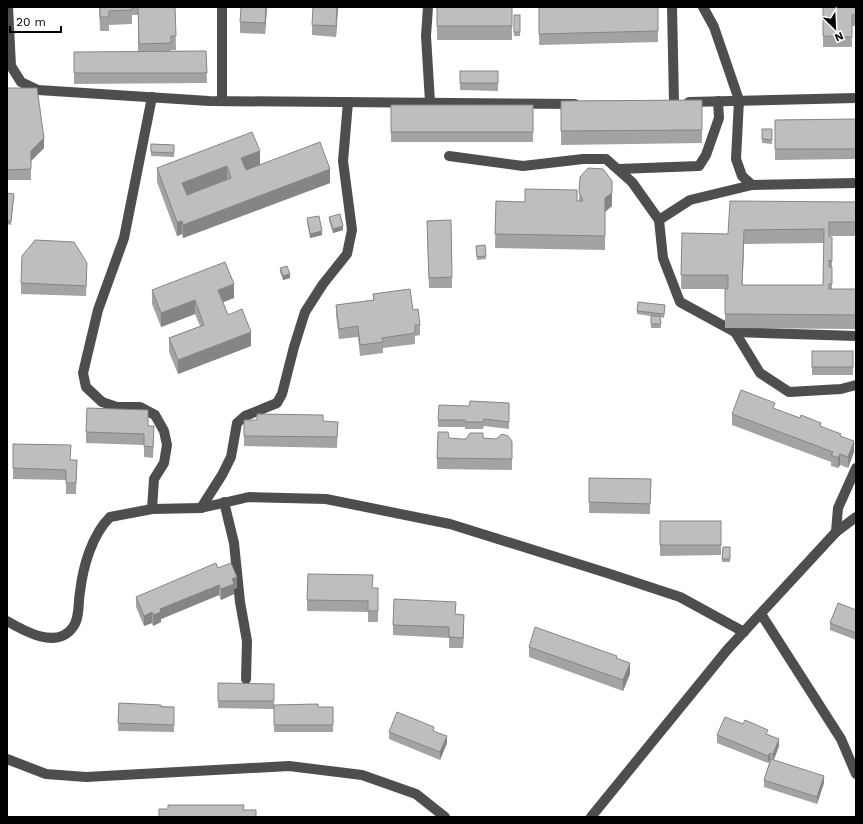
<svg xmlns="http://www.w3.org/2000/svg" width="863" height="824" viewBox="0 0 863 824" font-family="'Work Sans',sans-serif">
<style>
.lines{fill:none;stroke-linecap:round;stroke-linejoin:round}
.minor{stroke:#4e4e4e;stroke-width:10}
.wall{fill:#a3a3a3;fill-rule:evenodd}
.shaded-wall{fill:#858585}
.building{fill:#bebebe;stroke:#858585;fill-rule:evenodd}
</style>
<rect width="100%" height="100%" fill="#fff"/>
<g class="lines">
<g class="minor">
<polyline points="8,7 11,66 21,82 38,90 209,101 575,104"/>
<polyline points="428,7 426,36 430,102"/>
<polyline points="672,7 674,102"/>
<polyline points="703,7 714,27 739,100 736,159 742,176 752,185"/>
<polyline points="152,97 124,238 98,310 83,373 86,387 102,402 117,407 140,407 155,415 164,431 167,445 164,463 154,479 152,509"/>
<polyline points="222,101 222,7"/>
<polyline points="689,102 856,98"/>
<polyline points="449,156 523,166 583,159 606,159 632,182 659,220"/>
<polyline points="618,169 699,166 706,155 719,118 718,101"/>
<polyline points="856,183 752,185 690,200 659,220 663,258 680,302 735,332 856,336"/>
<polyline points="735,332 760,373 789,392 841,389 856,385"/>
<polyline points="224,502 234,543 240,602 247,641 246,679"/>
<polyline points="201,508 222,475 231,457 237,423 245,416 277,403 282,394 294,347 305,312 323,284 347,254 352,230 343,161 348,102"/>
<polyline points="836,532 838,508 856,468"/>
<polyline points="761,614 841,739 856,774"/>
<path d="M 7,621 C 24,631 57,650 73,627 C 80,618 78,602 80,592 C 83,566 92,535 110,517 L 152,509 L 201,508 L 249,497 L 326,499 L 450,524 L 607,573 L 680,597 L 744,632"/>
<polyline points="7,759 46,774 86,777 289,766 362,775 416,794 445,817"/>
<polyline points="591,817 727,650 836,532 856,517"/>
</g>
</g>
<g class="wall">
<polygon points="99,7 175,7 176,50 171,50 171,51 206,51 207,83 74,84 74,52 138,52 138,15 132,15 132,24 109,25 109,31 100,31"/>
<polygon points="267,7 265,34 240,33 240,22"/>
<polygon points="338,7 336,37 312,35 312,25"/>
<polygon points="357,7 396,7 396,8"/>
<rect x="437" y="7" width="75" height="33"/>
<polygon points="539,7 658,31 658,42 539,45"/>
<polygon points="823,7 856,7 856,26 852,26 852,47 823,47"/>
<rect x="514" y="15" width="6" height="21"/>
<polygon points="460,71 498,71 498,91 460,90"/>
<polygon points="7,88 44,148 31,161 31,180 7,180"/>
<polygon points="702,100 702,143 561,145 561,101"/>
<rect x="391" y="105" width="142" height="37"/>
<polygon points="856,119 856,159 775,160 775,120"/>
<polygon points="762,129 772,129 772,144 762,143"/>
<polygon points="151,144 174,145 174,157 151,156"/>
<polygon points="260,165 330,183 183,238 182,234 177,236 157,182 157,168"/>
<polygon points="580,177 612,195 612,206 605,212 605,250 495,248 496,201 525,202 579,201"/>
<polygon points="7,193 14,197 11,225 7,224"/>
<path d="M 856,202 L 856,236 L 829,236 L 829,237 L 832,237 L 832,289 L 856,289 L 856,329 L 725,328 L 725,289 L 681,289 L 682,233 L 728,234 ZM 824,243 L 823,285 L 742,285 L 744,244 Z"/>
<polygon points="329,217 343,230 333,233 329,221"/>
<polygon points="307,218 322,235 310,238 307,222"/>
<polygon points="427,232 452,277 452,288 429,288"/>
<polygon points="476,246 486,256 486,259 477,260"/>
<polygon points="280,268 290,278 283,280 280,272"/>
<polygon points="87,274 86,296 21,294 21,283"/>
<polygon points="152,290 234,298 223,302 228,315 251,346 178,374 169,352 169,338 200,326 195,314 161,327 152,304"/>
<polygon points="373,294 413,310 420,325 420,335 415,336 415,344 383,348 383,353 360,356 358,337 339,339 336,315 336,305 373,300"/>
<polygon points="665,309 664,318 660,317 661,328 651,328 651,316 637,314 637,311"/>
<rect x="812" y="351" width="41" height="24"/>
<polygon points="775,409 841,437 854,452 848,468 840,465 838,468 831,466 831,462 732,425 732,414"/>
<polygon points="509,410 509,429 484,426 483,429 465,429 465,427 438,427 438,420"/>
<polygon points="244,420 338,422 337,448 244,446"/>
<polygon points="148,426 154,437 153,458 144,457 144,445 86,443 86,432"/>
<polygon points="449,438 461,439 483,438 512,441 512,470 437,469 437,458"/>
<polygon points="13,444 70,460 77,460 76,494 66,494 66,480 13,479"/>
<polygon points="589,478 651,479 650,514 589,513"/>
<polygon points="660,521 721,521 721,555 660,556"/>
<polygon points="723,547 730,547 730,562 722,562"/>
<polygon points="218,568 237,588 234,589 234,594 221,600 219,595 161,619 161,622 153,626 152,623 144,626 136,607 136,597"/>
<polygon points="373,588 378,588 378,622 368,622 368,612 307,611 307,600"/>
<polygon points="856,610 856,640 830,630 830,623"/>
<polygon points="456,614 464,625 463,648 449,648 449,638 393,635 393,625"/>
<polygon points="529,647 617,658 630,674 623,691 529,657"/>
<polygon points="218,683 274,684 274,705 318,707 333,707 333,732 274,732 274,709 218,708"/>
<polygon points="119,703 174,707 174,732 118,731"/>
<polygon points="434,731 447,743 440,760 389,739 389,732"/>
<polygon points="768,734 779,746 774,760 824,783 817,804 764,787 764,780 770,760 768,763 717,743 717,735"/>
</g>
<g class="shaded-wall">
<polygon points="266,7 267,7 265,34 265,23"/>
<polygon points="337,7 338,7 336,37 336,26"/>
<polygon points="44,138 44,148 31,161 31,151"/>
<polygon points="260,151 260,165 241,172 241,158"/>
<polygon points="227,166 227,180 182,197 182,183"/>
<polygon points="330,169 330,183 183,238 183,225"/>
<polygon points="612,181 612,206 605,212 605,250 605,198"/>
<polygon points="182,221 182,234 177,236 177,222"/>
<polygon points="343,226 343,230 333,233 333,229"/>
<polygon points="744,230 744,244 742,299 742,285"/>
<polygon points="322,231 322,235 310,238 310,234"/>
<polygon points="290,274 290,278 283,280 283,276"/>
<polygon points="234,284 234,298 218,304 218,290"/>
<polygon points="195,300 195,314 161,327 161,313"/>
<polygon points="251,332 251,346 178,374 178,360"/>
<polygon points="854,441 854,452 848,468 848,457"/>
<polygon points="840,454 840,465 838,468 838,458"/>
<polygon points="237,577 237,588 234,589 234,594 221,600 221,589 232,579"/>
<polygon points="219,585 219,595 161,619 161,622 153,626 153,615 160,609"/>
<polygon points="152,612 152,623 144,626 144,616"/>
<polygon points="464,615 464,625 463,648 463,638"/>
<polygon points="630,663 630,674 623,691 623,680"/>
<polygon points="447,736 447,743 440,760 440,752"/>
<polygon points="779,739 779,746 773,761 773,754"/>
<polygon points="770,753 770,760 768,763 768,756"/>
<polygon points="824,776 824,783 817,804 817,797"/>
</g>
<g class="building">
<polygon points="100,7 132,7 132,10 109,11 109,17 100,17"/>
<polygon points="138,7 175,7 176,36 171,36 171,43 139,44"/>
<polygon points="241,7 266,7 265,23 240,22"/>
<polygon points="313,7 337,7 336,26 312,25"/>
<rect x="437" y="7" width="75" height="19"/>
<polygon points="539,7 658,7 658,31 539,34"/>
<polygon points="823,7 856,7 856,15 852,15 852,37 823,36"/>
<rect x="514" y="15" width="6" height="17"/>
<polygon points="206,51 207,73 74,73 74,52"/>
<rect x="460" y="71" width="38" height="12"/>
<polygon points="7,88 37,88 44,138 31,151 31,169 7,170"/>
<polygon points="702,100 702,130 561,131 561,101"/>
<rect x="391" y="105" width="142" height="27"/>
<polygon points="856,119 856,149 775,149 775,120"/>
<polygon points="762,129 772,129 772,140 762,139"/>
<path d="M 252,132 L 260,151 L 241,158 L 246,170 L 320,142 L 330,169 L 183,225 L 182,221 L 177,222 L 157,168 ZM 227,166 L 231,178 L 187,195 L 182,183 Z"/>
<polygon points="151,144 174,145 174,153 151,152"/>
<polygon points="588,168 603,169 612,181 612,193 605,198 605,236 495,234 496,201 525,202 525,189 577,190 577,201 583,201 579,192 580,177"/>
<polygon points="7,193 14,194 11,221 7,221"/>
<path d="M 730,201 L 856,202 L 856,222 L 829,222 L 829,237 L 832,237 L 832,261 L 829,260 L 829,267 L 832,267 L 832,284 L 829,284 L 829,289 L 856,289 L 856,315 L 725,314 L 725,289 L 728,289 L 728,275 L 681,275 L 682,233 L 728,234 ZM 824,229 L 823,285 L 742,285 L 744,230 Z"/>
<polygon points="340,214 343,226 333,229 329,217"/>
<polygon points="319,216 322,231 310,234 307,218"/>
<polygon points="451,220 452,277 429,278 427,221"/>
<polygon points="35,240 74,242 87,263 86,286 21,283 22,256"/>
<polygon points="485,245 486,256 477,257 476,246"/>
<polygon points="225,262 234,284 218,290 228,315 242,309 251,332 178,360 169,338 204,325 195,300 161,313 152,290"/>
<polygon points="287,266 290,274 283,276 280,268"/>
<polygon points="410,289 413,310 418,309 420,325 415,325 415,333 382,338 383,342 360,345 358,326 339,329 336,305 374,300 373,294"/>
<polygon points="638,302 665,305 664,314 637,311"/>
<polygon points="651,316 660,316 661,324 651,324"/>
<rect x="812" y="351" width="41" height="16"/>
<polygon points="741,390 775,403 773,408 800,418 801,415 821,423 820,426 841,434 840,436 854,441 848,457 840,454 838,458 831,455 833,452 732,414"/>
<polygon points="470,401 509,403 509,422 484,419 483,422 465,422 465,420 438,420 439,405 469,406"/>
<polygon points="87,408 148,410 148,426 154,426 153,447 144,446 144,434 86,432"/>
<polygon points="257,414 323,415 323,421 338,422 337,437 244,436 244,420 257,420"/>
<polygon points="438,432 448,432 449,438 461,439 466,439 470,433 483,433 483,438 496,439 502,434 508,436 512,441 512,459 437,458"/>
<polygon points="13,444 71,445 70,460 77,460 76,483 66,483 66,470 13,468"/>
<polygon points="589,478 651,479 650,504 589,502"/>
<rect x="660" y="521" width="61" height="24"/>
<polygon points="723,547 730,547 730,559 722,559"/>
<polygon points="216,563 218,568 231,563 237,577 232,579 234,584 221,589 219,585 160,609 161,612 153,615 152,612 144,616 136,597"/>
<polygon points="308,574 373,575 372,588 378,588 378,611 368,611 368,601 307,600"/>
<polygon points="394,599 456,602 455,614 464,615 463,638 449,637 449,627 393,625"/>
<polygon points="838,603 856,610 856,633 830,623"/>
<polygon points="535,627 617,656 616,658 630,663 623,680 529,647"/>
<polygon points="218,683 274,684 274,701 218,701"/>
<polygon points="119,703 161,705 161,707 174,707 174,725 118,723"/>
<polygon points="318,704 318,707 333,707 333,725 274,725 274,705"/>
<polygon points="397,712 434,727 433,731 447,736 440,752 389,732"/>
<polygon points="725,717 743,724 745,720 768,730 766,734 779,739 773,754 770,753 768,756 717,735"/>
<polygon points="771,759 824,776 817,797 764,780"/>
<polygon points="168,805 244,805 243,810 256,810 256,817 159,817 159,809 168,809"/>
</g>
<rect width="863" height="824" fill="none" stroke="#000000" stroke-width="16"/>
<g transform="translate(835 28) rotate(156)" stroke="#ffffff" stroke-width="3" paint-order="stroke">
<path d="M0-3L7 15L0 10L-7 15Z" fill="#000000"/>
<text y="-6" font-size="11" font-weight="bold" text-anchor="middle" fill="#000000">N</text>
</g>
<path d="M10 26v6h51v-6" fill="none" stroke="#000000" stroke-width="2"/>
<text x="16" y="26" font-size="12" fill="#000000" stroke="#ffffff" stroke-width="3" paint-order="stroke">20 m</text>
</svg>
